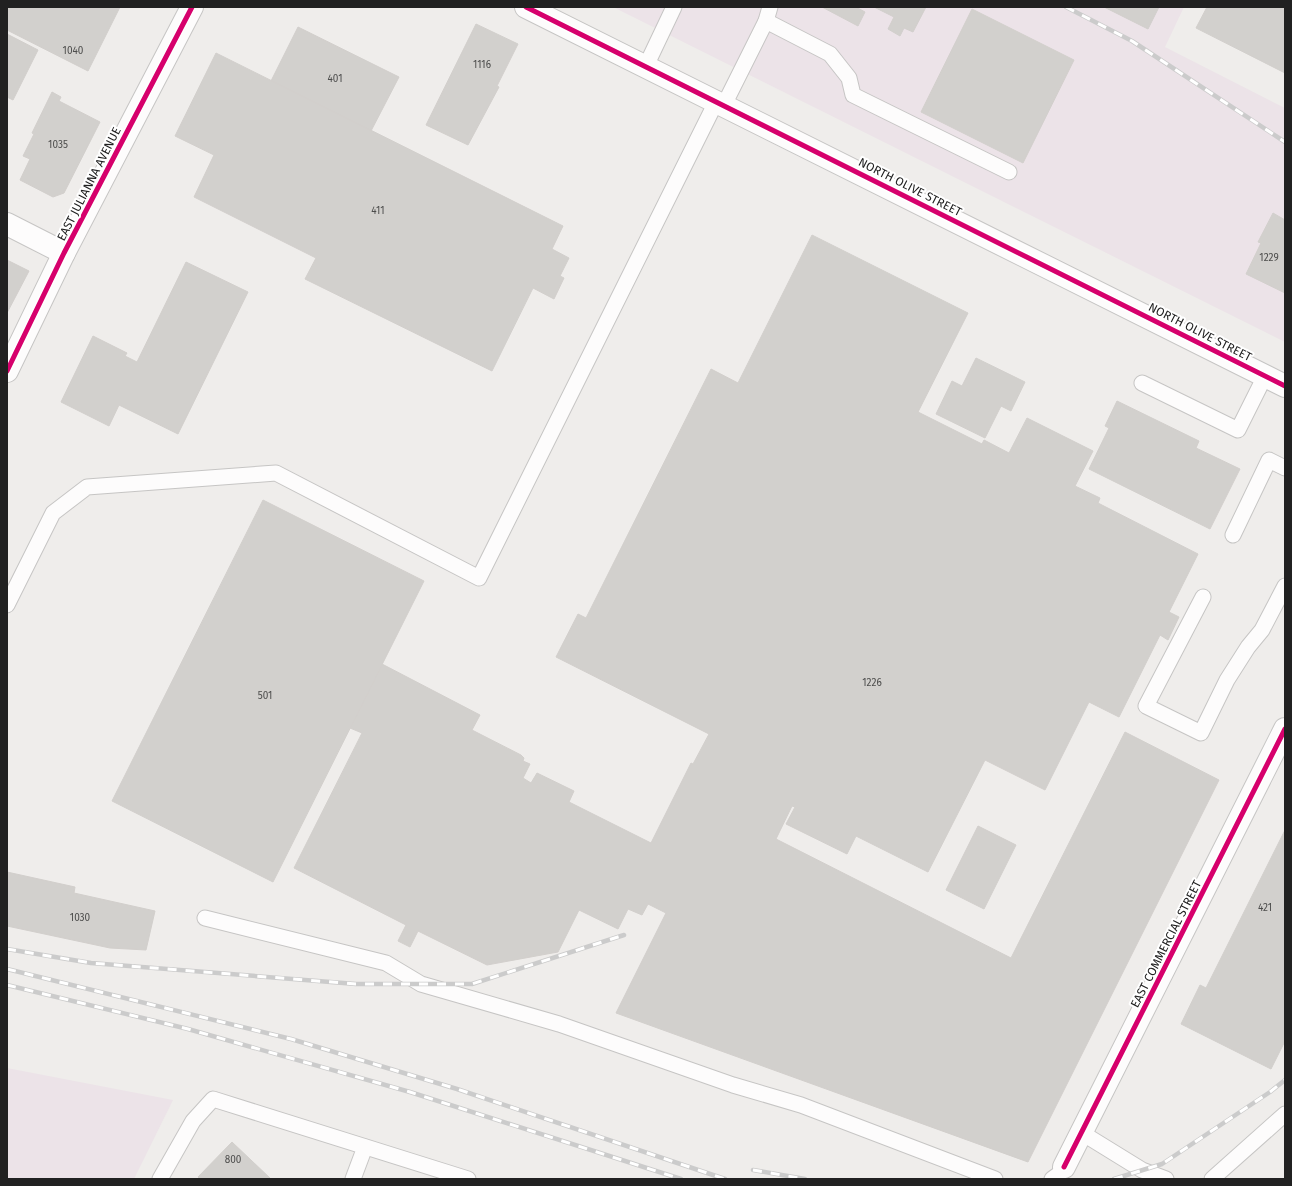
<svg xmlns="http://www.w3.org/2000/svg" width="1292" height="1186" viewBox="0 0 1292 1186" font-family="'Fira Sans',sans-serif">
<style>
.industrial{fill:#ece3e8}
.building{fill:#d2d0cd;stroke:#d2cfcc}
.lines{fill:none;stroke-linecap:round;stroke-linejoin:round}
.service-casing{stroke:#c6c5c4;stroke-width:17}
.minor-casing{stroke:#c6c5c4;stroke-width:24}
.service{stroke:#fdfcfc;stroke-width:15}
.minor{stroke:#fdfcfc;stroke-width:22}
.rail-casing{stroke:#cbcbcb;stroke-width:4.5}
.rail{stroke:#fff;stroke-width:3;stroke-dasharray:9;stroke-linecap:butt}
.cycleway-casing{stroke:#fff;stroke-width:8}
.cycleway{stroke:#d6006c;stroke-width:5}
.labels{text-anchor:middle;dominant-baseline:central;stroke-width:4;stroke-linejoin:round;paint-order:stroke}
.number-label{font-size:10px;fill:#4d4d4c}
.street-label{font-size:12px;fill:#212121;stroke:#fff}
</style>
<rect width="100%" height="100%" fill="#efedeb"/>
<g class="industrial">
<polygon points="613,7 1184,7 1165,47 1285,108 1285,342"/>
<polygon points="7,1068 173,1100 134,1179 7,1179"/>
</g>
<g class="building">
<polygon points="7,7 120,7 88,71 7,30"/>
<polygon points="822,7 856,7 865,12 858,26"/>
<polygon points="874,7 926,7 913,32 904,28 900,36 888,29 894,17"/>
<polygon points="1104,7 1159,7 1148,29"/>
<polygon points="1207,7 1285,7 1285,73 1196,28"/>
<polygon points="972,9 1074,60 1023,163 921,112"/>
<polygon points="476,24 518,44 497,86 499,87 468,145 426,125"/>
<polygon points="298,27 399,77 371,131 271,81"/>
<polygon points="7,34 38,50 13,100 7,97"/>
<polygon points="216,53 563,226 552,249 569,258 560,276 564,278 554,299 533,288 492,371 305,279 316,258 194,197 214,155 175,136"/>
<polygon points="52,92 61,97 59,101 100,122 64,193 53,197 20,180 30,159 23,156 34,134 32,133"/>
<polygon points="1273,213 1285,220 1285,293 1246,274 1261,243 1258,242"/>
<polygon points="812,235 968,313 918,412 982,444 984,440 1009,453 1027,418 1093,451 1075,486 1100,498 1098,503 1198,554 1169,612 1179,617 1168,640 1160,635 1119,717 1089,702 1045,790 985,760 928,872 856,836 847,854 786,824 795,807 792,806 776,839 1011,958 1125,732 1219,780 1028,1162 616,1013 666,913 648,904 642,915 628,909 618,929 579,910 558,952 487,965 418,931 410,947 398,941 406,925 294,868 362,733 350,728 382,664 480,715 472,730 521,755 524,758 523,761 530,764 523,778 531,783 537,773 574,791 569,802 651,843 691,763 693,764 709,734 556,657 578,614 586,618 711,369 738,383"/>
<polygon points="7,260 29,271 7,313"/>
<polygon points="186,262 248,292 178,434 119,405 109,426 61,402 93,336 127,353 125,356 137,362"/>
<polygon points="976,358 1025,382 1011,411 1001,406 985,438 936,414 952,381 962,386"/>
<polygon points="1117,401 1199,441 1196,448 1240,469 1210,529 1089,469 1109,428 1105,426"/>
<polygon points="263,500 424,581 273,882 112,801"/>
<polygon points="978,826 1016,845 984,909 946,890"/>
<polygon points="1285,830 1285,1041 1271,1069 1181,1024 1200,985 1206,988"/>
<polygon points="7,872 75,887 74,893 155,911 146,950 110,948 7,926"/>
<polygon points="232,1142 271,1179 200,1179 198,1177"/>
</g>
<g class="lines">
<g class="service-casing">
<g id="service">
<polyline points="766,21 770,7"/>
<polyline points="646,66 674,7"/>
<polyline points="724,105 766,21 830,54 849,78 853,95 1009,172"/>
<polyline points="1142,383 1238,430 1265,376"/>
<polyline points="1233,535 1269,460 1285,468"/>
<polyline points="1203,597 1146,706 1201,733 1227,680 1248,647 1262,630 1285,586"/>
<polyline points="7,605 53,513 87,487 276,473 479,578 716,102"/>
<polyline points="205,918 386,963 421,984 559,1024 733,1085 801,1105 995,1179"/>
<polyline points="1082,1133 1142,1170 1166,1179"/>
<polyline points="160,1179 193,1121 213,1099 468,1179"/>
<polyline points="353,1179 365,1147"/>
<polyline points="1052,1179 1059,1174 1064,1167"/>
<polyline points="1212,1179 1285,1114"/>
</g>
</g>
<g class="minor-casing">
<g id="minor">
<polyline points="526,7 1285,386"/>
<polyline points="7,224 64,253"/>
<polyline points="7,371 64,253 192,7"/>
<polyline points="1064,1167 1285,729"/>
</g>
</g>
<use href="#service" class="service"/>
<use href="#minor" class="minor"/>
<g class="rail-casing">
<g id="rail">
<polyline points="1066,7 1132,41 1285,142"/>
<polyline points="7,949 91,963 356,984 472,984 624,935"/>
<polyline points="7,969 291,1039 457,1089 725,1179"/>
<polyline points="7,985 188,1029 410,1092 681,1179"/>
<polyline points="753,1170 805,1179"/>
<polyline points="1114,1179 1162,1164 1270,1092 1285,1080"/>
</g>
</g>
<use href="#rail" class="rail"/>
<g class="cycleway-casing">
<g id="cycleway">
<polyline points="526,7 1285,386"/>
<polyline points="7,371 64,253 192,7"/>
<polyline points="1064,1167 1285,729"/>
</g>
</g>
<use href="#cycleway" class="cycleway"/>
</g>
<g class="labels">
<g class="number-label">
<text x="73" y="51">1040</text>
<text x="482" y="65">1116</text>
<text x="335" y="79">401</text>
<text x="58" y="145">1035</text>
<text x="378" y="211">411</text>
<text x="1269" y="258">1229</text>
<text x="872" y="683">1226</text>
<text x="265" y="696">501</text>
<text x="1265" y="908">421</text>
<text x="80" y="918">1030</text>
<text x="233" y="1160">800</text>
</g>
<g class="street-label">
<text transform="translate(89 184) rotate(-63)">EAST JULIANNA AVENUE</text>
<text transform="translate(910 187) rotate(27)">NORTH OLIVE STREET</text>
<text transform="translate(1200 332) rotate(27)">NORTH OLIVE STREET</text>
<text transform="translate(1166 944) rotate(-63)">EAST COMMERCIAL STREET</text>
</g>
</g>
<rect width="1292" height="1186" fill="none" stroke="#212121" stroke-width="16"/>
</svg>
